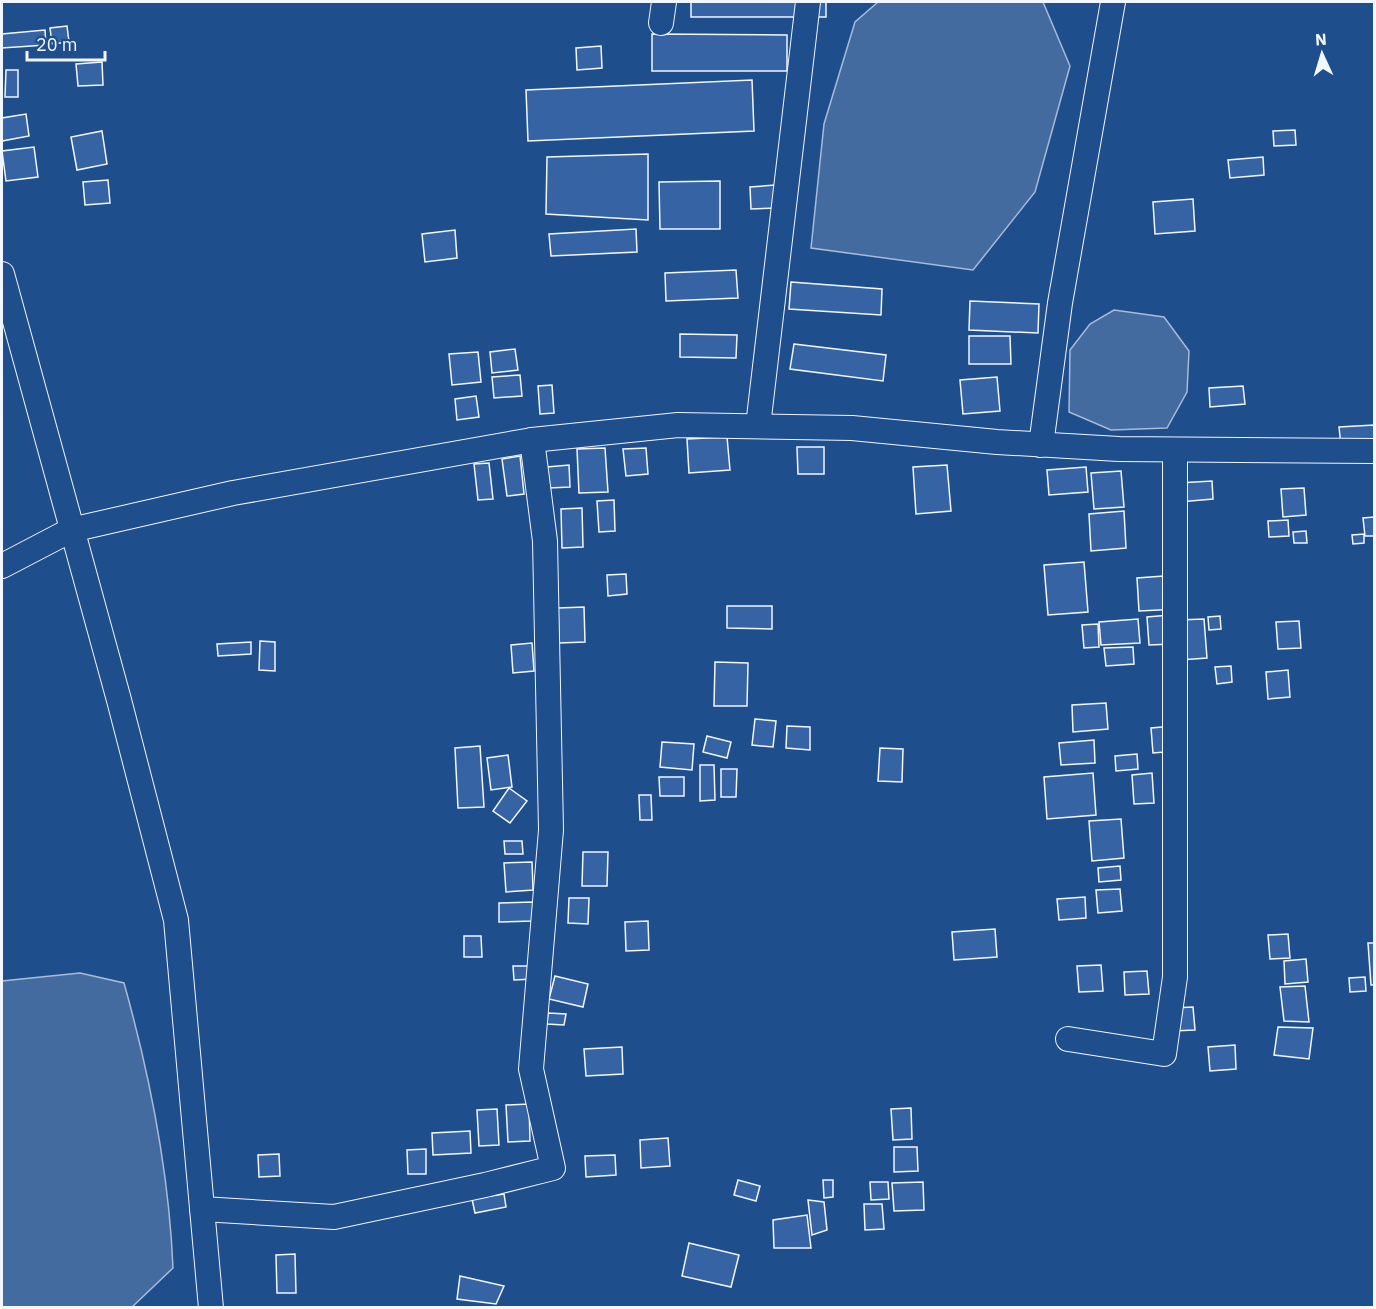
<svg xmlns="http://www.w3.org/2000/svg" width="1376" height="1309" viewBox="0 0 1376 1309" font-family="'IBM Plex Sans',sans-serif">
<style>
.water{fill:#446ba0;stroke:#a8bbd7;stroke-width:1.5}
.building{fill:#3563a3;stroke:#f2f6ff;stroke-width:1.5}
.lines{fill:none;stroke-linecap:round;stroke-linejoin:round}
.minor-casing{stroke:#f2f6ff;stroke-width:26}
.minor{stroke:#1f4e8c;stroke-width:24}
</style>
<rect width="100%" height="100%" fill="#1f4e8c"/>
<g class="water">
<polygon points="878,2 1043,2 1070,66 1035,192 973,270 811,248 824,124 855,22"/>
<polygon points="1114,310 1164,317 1189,351 1187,392 1167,428 1111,430 1069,412 1070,350 1090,324"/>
<path d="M 80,973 L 124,983 C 150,1076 169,1172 173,1268 L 132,1307 L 2,1307 L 2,981 Z"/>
</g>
<g class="building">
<rect x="691" y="2" width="135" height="15"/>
<polygon points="67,26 69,42 52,44 50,28"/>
<polygon points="45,30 46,45 2,48 2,34"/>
<polygon points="652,34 787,35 787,71 652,71"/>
<polygon points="601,46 602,68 577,70 576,48"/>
<polygon points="102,62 103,85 78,86 76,64"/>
<polygon points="6,70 18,70 18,97 5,97"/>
<polygon points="752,80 754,131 528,141 526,90"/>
<polygon points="26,114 29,136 2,141 2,118"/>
<polygon points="1295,130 1296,145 1274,146 1273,131"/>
<polygon points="102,131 107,164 77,170 71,137"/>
<polygon points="34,147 38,177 6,181 2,151"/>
<polygon points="648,154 648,220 546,214 547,157"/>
<polygon points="1263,157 1264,175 1230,178 1228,160"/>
<polygon points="108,180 110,203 85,205 83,182"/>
<polygon points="720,181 720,229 660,229 659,182"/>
<polygon points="775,185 777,208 751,209 750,187"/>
<polygon points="1193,199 1195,231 1155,234 1153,202"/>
<polygon points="636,229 637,252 551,256 549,234"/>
<polygon points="455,230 457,258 425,262 422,234"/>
<polygon points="736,270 738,298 666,301 665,273"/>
<polygon points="791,282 882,289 881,315 789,309"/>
<polygon points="970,301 1039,304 1038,333 969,330"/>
<polygon points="680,334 737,335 736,358 680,357"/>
<polygon points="969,336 1010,336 1011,364 969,364"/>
<polygon points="794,344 886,355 883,381 790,369"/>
<polygon points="515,349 518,370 492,373 490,352"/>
<polygon points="478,352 481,382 452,385 449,354"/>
<polygon points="520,375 522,396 494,398 492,377"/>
<polygon points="997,377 1000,411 963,414 960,380"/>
<polygon points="552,385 554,413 540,414 538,386"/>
<polygon points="1243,386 1245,404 1210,407 1209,388"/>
<polygon points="476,396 479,417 457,420 455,399"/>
<polygon points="1374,425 1374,443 1341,446 1339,427"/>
<polygon points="727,437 730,470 689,473 687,439"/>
<polygon points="797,447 824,447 824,474 798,474"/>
<polygon points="605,448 608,492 579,493 577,449"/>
<polygon points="646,448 648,474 626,476 623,449"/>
<polygon points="520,456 524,494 507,496 502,459"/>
<polygon points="489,463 493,499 478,500 474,464"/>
<polygon points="569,465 570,487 549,488 547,467"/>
<polygon points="947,465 951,511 916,514 913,467"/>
<polygon points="1086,467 1088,492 1049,495 1047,470"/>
<polygon points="1121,471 1124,507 1094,509 1091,473"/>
<polygon points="1212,481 1213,499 1179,502 1178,483"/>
<polygon points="1304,488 1306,515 1283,517 1281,489"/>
<polygon points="614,500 615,531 599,532 597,501"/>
<polygon points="582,508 583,547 562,548 561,509"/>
<polygon points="1124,511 1126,548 1091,551 1089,514"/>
<polygon points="1374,517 1374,536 1365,536 1363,518"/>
<polygon points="1288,520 1289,536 1269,537 1268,521"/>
<polygon points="1306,531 1307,543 1294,543 1293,532"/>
<polygon points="1364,534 1364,543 1353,544 1352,535"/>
<polygon points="1084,562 1088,612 1048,615 1044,565"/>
<polygon points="626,574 627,594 608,596 607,575"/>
<polygon points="1177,575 1179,609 1139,611 1137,578"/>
<polygon points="727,606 772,606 772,629 727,628"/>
<polygon points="584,607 585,642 559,643 558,608"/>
<polygon points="1170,615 1172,644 1149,645 1147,617"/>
<polygon points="1220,616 1221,629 1209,630 1208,617"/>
<polygon points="1138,619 1140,643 1101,645 1099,622"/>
<polygon points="1204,619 1207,658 1180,660 1178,620"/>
<polygon points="1299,621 1301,648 1278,649 1276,622"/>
<polygon points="1098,624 1099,647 1084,648 1082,625"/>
<polygon points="260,641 275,642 275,671 259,670"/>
<polygon points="251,642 251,654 218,656 217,644"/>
<polygon points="532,643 534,671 513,673 511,645"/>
<polygon points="1133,647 1134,664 1106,666 1104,648"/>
<polygon points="715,662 748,663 747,706 714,706"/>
<polygon points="1231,666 1232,682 1217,684 1215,667"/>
<polygon points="1288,670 1290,697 1268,699 1266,672"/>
<polygon points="1106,703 1108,729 1073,732 1072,705"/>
<polygon points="755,719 776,721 773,747 752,745"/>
<polygon points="787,726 810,727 810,750 786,748"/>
<polygon points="1174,726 1176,751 1153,753 1151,728"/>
<polygon points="707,736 731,742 727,758 703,752"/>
<polygon points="1094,740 1095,763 1061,765 1059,743"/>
<polygon points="662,742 694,744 692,770 660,767"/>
<polygon points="480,746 484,807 458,808 455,748"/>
<polygon points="880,748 903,749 902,782 878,781"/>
<polygon points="1137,754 1138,769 1116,771 1115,756"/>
<polygon points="508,755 512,787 491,790 487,758"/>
<polygon points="700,765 714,765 715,800 700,801"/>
<polygon points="721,769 737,769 736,797 721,797"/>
<polygon points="1093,773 1096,815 1047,819 1044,777"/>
<polygon points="1152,773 1154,803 1134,804 1132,775"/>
<polygon points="659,777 684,777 684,796 660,796"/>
<polygon points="509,788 527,801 510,823 493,811"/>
<polygon points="639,795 651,795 652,820 640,820"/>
<polygon points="1121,819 1124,858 1092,861 1089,821"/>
<polygon points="504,841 522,841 523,854 505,854"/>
<polygon points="583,852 608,852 607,886 582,886"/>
<polygon points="532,862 533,890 506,892 504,863"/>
<polygon points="1120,866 1121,880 1099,882 1098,868"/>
<polygon points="1120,889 1122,911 1098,913 1096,890"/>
<polygon points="1085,897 1086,918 1059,920 1057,899"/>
<polygon points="569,898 589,898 588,924 568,923"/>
<polygon points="533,902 533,921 499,922 499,903"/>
<polygon points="648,921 649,950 626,951 625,922"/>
<polygon points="995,929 997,957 954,960 952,932"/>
<polygon points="1288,934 1290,958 1270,959 1268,935"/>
<polygon points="464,936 481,936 482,957 464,957"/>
<polygon points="1368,943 1374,943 1374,985 1371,985"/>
<polygon points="1306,959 1308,982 1285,984 1284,961"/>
<polygon points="1101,965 1103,991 1079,992 1077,966"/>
<polygon points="513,966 532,966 533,979 514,980"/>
<polygon points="1147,971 1149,994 1125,995 1124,972"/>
<polygon points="555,976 588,984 583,1007 549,999"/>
<polygon points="1365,977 1366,991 1350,992 1349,978"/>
<polygon points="1305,986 1309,1022 1284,1021 1280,987"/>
<polygon points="1193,1007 1195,1030 1173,1031 1172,1008"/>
<polygon points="548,1013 566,1014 564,1025 547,1024"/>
<polygon points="1278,1027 1313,1028 1309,1059 1274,1055"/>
<polygon points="1235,1045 1236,1069 1210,1071 1208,1047"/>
<polygon points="622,1047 623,1074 586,1076 584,1049"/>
<polygon points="529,1104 530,1141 508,1142 506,1105"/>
<polygon points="911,1108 912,1139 893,1140 891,1109"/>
<polygon points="497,1109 499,1145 479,1146 477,1110"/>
<polygon points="470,1131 471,1153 433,1155 432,1133"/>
<polygon points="668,1138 670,1166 641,1168 640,1140"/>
<polygon points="894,1147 917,1147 918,1171 894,1172"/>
<polygon points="426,1149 426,1174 408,1174 407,1150"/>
<polygon points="279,1154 280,1176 259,1177 258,1155"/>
<polygon points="615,1155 616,1175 586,1177 585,1156"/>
<polygon points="738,1180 760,1186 756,1201 734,1195"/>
<polygon points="823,1180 833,1180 833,1197 824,1198"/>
<polygon points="870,1182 888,1182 889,1199 871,1200"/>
<polygon points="923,1182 924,1210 894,1211 892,1183"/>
<polygon points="504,1194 506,1207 475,1213 472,1199"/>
<polygon points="808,1200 824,1202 827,1230 812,1235"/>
<polygon points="864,1204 882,1204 884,1229 865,1230"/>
<polygon points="807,1215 811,1248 774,1248 773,1220"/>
<polygon points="689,1243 739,1255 731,1287 682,1276"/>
<polygon points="295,1254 296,1293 277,1293 276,1255"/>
<polygon points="460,1276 504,1286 496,1304 457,1299"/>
</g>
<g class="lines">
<g class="minor-casing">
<g id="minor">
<polyline points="661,23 664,2"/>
<polyline points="2,274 119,700 176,920 211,1308"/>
<polyline points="758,426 808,2"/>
<polyline points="1041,445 1060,303 1113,2"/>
<polyline points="2,566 71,530 233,493 532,440 678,425 852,428 997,442 1119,449 1374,451"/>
<polyline points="1068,1039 1164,1054 1175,977 1175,450"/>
<polyline points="202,1209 334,1217 485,1185 553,1168 531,1069 551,830 545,541 532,440"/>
</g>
</g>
<use href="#minor" class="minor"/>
</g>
<rect width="1376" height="1309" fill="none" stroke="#f2f6ff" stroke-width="6"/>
<g transform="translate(1322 54) rotate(356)" stroke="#1f4e8c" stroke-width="4.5" paint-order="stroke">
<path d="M0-4.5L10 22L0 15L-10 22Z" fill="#f2f6ff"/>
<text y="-9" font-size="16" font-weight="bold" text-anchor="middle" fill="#f2f6ff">N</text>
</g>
<path d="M27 51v9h78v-9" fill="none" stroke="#f2f6ff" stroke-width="3"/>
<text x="36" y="51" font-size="18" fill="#f2f6ff" stroke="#1f4e8c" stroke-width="4.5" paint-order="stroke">20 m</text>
</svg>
